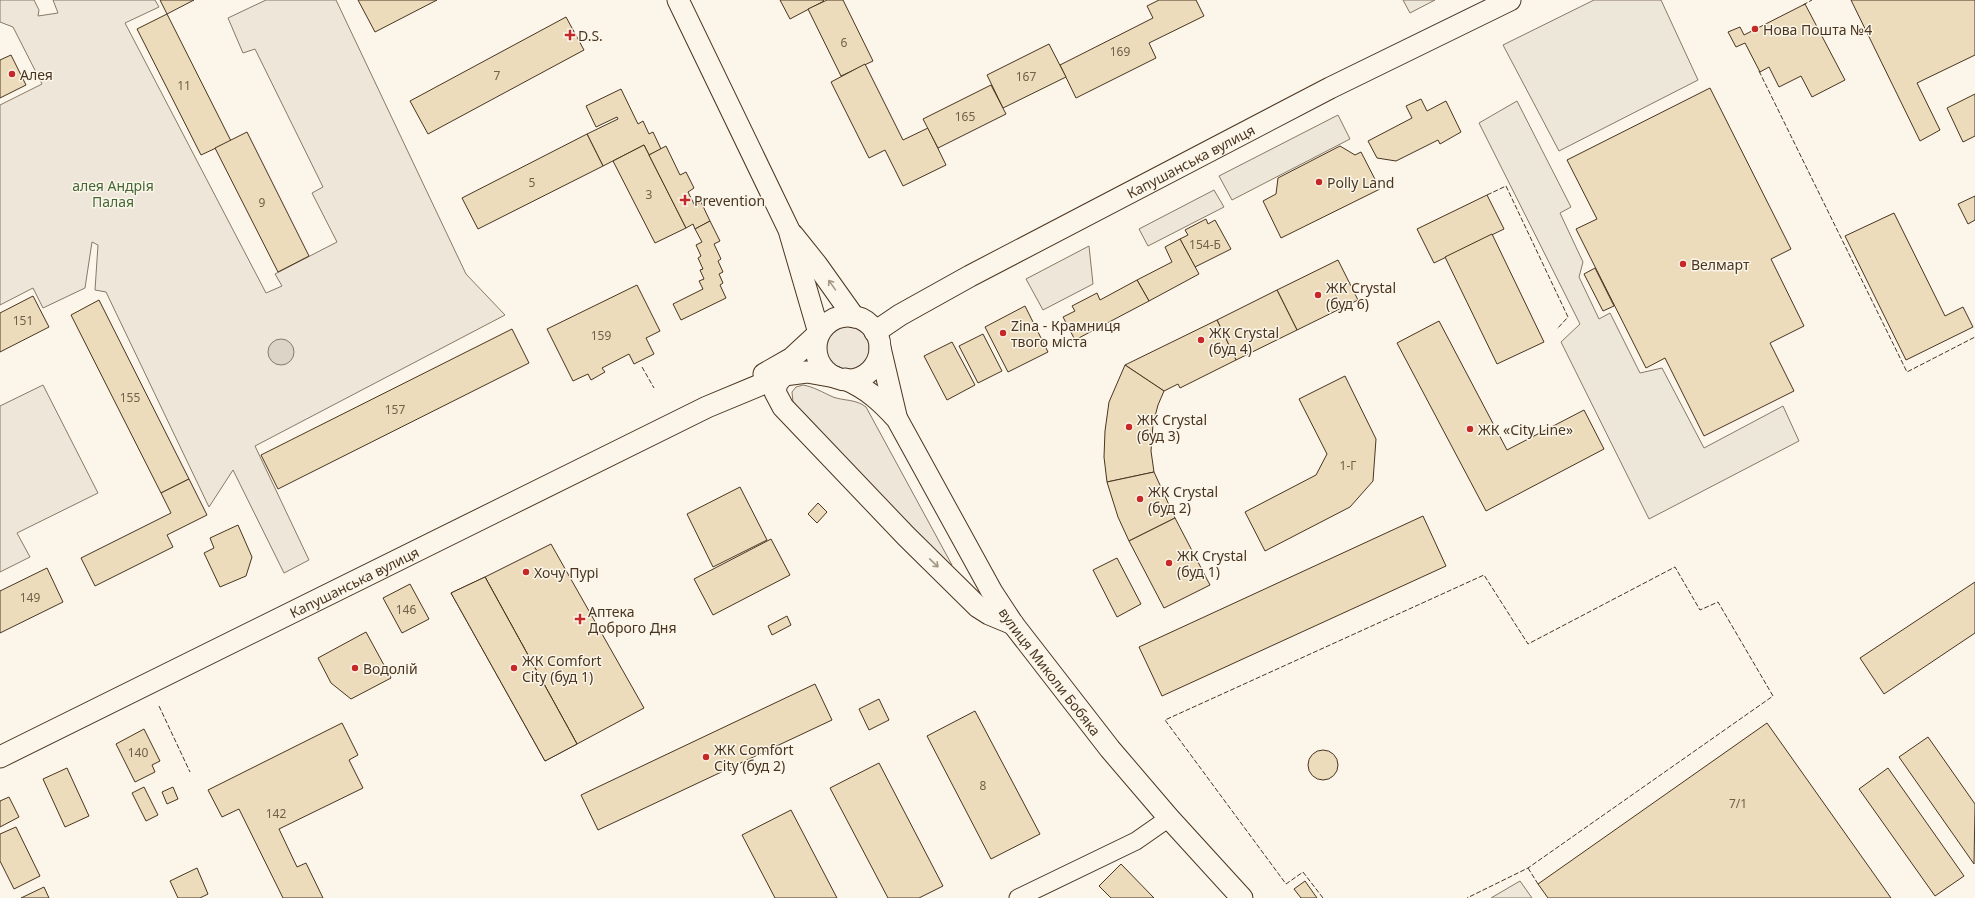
<svg xmlns="http://www.w3.org/2000/svg" width="1975" height="898" viewBox="0 0 1975 898" font-family="'Noto Sans',sans-serif">
<style>
.green{fill:#ede6d9;stroke:#887966}
.parking{fill:#ede7d9;stroke:#887966}
.water{fill:#dcd4c6;stroke:#887966}
.building{fill:#ecdcbc;stroke:#4a3520}
.lines{fill:none;stroke-linecap:round;stroke-linejoin:round}
.minor-casing{stroke:#4a3520;stroke-width:19}
.tertiary-casing{stroke:#4a3520;stroke-width:23}
.minor{stroke:#fbf6e9;stroke-width:17}
.tertiary{stroke:#fbf6e9;stroke-width:21}
.fence{stroke:#4a3520;stroke-width:1;stroke-dasharray:5 2;stroke-linecap:butt}
.oneway{stroke:#a29684}
.poi-dot{fill:#c62828;stroke:#fbf6e9;stroke-width:1.5}
.labels{text-anchor:middle;dominant-baseline:central;stroke-width:3;stroke-linejoin:round;paint-order:stroke}
.number-label{font-size:12px;fill:#725f47}
.poi-label{font-size:14px;fill:#4a3520;stroke:#fbf6e9;text-anchor:start}
.street-label{font-size:14px;fill:#4a3520;stroke:#fbf6e9}
.park-label{font-size:14px;fill:#436837;stroke:#fbf6e9}
</style>
<rect width="100%" height="100%" fill="#fbf6e9"/>
<g class="green">
<polygon points="0,0 34,0 39,10 38,16 58,13 53,0 155,0 159,7 125,23 266,293 282,286 275,274 337,242 312,193 323,187 255,49 243,53 228,18 266,0 336,0 466,274 505,315 255,446 309,560 284,573 233,470 209,507 106,292 95,290 98,245 92,242 85,288 43,308 33,288 0,305 0,105 42,84 13,27 0,22"/>
<polygon points="1214,190 1224,207 1148,246 1139,229"/>
<polygon points="1089,246 1093,284 1043,310 1026,279"/>
<circle cx="848" cy="348" r="25"/>
<polygon points="43,385 98,493 17,533 30,557 0,572 0,406"/>
<path d="M 803,385 C 814,387 822,392 833,397 C 844,401 856,399 866,407 L 952,565 L 949,567 L 793,402 L 792,392 L 796,387 Z"/>
</g>
<g class="parking">
<polygon points="1403,0 1435,0 1410,13"/>
<polygon points="1594,0 1661,0 1698,80 1559,151 1503,45"/>
<polygon points="1517,101 1571,207 1560,213 1583,262 1579,277 1599,319 1610,313 1640,373 1662,368 1704,448 1783,406 1799,441 1649,519 1561,342 1580,324 1479,123"/>
<polygon points="1338,115 1350,139 1232,200 1219,176"/>
<polygon points="1520,881 1532,898 1491,898"/>
</g>
<circle class="water" cx="281" cy="352" r="13"/>
<g class="building">
<polygon points="160,0 194,0 167,14"/>
<polygon points="358,0 437,0 375,32"/>
<polygon points="780,0 823,0 824,1 790,19"/>
<polygon points="827,0 843,0 873,61 841,76 808,9"/>
<polygon points="1159,0 1196,0 1204,16 1149,43 1156,58 1076,98 1060,65 1153,18 1147,6"/>
<polygon points="1851,0 1975,0 1975,55 1917,83 1940,130 1920,141"/>
<polygon points="1805,4 1845,80 1812,97 1801,76 1779,87 1769,67 1760,72 1745,43 1736,47 1728,32 1740,27 1744,35"/>
<polygon points="167,14 231,141 201,155 137,29"/>
<polygon points="566,17 584,50 428,134 410,101"/>
<polygon points="1049,44 1066,77 1003,108 987,75"/>
<polygon points="11,55 26,85 0,98 0,60"/>
<polygon points="865,64 903,140 928,128 946,165 903,186 885,150 869,158 831,82"/>
<polygon points="991,85 1006,114 938,148 923,119"/>
<polygon points="1710,88 1791,249 1771,259 1804,326 1770,343 1794,391 1704,436 1665,358 1646,368 1576,229 1597,219 1567,160"/>
<polygon points="621,89 638,124 643,121 649,134 653,132 661,149 649,155 644,145 603,166 587,134 618,119 617,117 596,127 586,106"/>
<polygon points="1975,94 1975,136 1963,142 1947,108"/>
<polygon points="1421,99 1427,111 1446,101 1461,132 1440,144 1438,140 1396,161 1377,158 1368,141 1412,118 1406,106"/>
<polygon points="247,132 309,256 278,272 215,148"/>
<polygon points="587,134 603,166 478,229 462,198"/>
<polygon points="644,145 686,228 655,243 613,161"/>
<polygon points="666,146 680,175 686,172 694,188 688,192 695,206 701,202 710,221 695,229 693,224 686,228 649,155"/>
<polygon points="1340,146 1355,155 1361,152 1380,189 1281,238 1263,201 1276,194 1278,178"/>
<polygon points="1487,195 1504,229 1434,263 1417,229"/>
<polygon points="1975,196 1975,220 1968,224 1958,204"/>
<polygon points="1894,213 1945,316 1963,307 1973,327 1906,360 1845,236"/>
<polygon points="1206,219 1208,224 1215,220 1231,249 1195,267 1180,239 1188,235 1185,230"/>
<polygon points="710,221 720,241 714,244 721,259 718,261 723,272 719,274 723,283 720,285 726,298 681,320 673,304 703,289 699,281 704,279 700,270 703,269 698,258 701,256 696,245 702,242 695,229"/>
<polygon points="1492,234 1544,342 1497,364 1445,257"/>
<polygon points="1180,239 1199,274 1149,301 1137,280 1172,262 1165,247"/>
<polygon points="1338,260 1358,300 1297,330 1277,290"/>
<polygon points="1595,268 1614,306 1603,311 1584,274"/>
<polygon points="1137,280 1149,301 1075,340 1063,317 1075,311 1072,306 1097,293 1100,300"/>
<polygon points="637,285 660,331 646,338 654,354 634,364 629,354 602,368 605,372 591,380 588,374 573,381 547,329"/>
<polygon points="1277,290 1297,330 1236,360 1217,320"/>
<polygon points="33,296 49,327 0,352 0,313"/>
<polygon points="99,300 189,479 161,493 71,315"/>
<polygon points="1025,306 1048,352 1008,372 985,327"/>
<polygon points="1217,320 1236,360 1180,388 1178,384 1164,391 1125,365"/>
<polygon points="1439,321 1507,450 1584,410 1604,449 1486,511 1397,343"/>
<polygon points="512,329 529,363 278,489 261,455"/>
<polygon points="983,334 1002,371 978,383 959,346"/>
<polygon points="952,342 975,385 947,400 924,356"/>
<polygon points="1125,365 1164,391 1158,405 1153,424 1151,451 1154,472 1107,482 1104,457 1105,431 1109,402"/>
<polygon points="1345,376 1376,439 1373,481 1350,507 1265,551 1245,512 1316,475 1327,454 1299,399"/>
<polygon points="1154,472 1175,518 1129,541 1118,517 1107,482"/>
<polygon points="189,479 207,515 167,535 173,547 95,586 81,558 171,513 161,493"/>
<polygon points="740,487 767,540 713,567 687,514"/>
<polygon points="818,503 827,512 817,523 808,514"/>
<polygon points="1423,516 1446,566 1162,696 1139,647"/>
<polygon points="1175,518 1210,585 1164,608 1129,541"/>
<polygon points="238,525 252,557 246,576 220,587 204,553 214,548 210,538"/>
<polygon points="771,539 790,575 713,615 694,579"/>
<polygon points="551,544 644,708 577,744 485,577"/>
<polygon points="1117,558 1141,604 1117,617 1093,570"/>
<polygon points="47,568 63,602 0,633 0,591"/>
<polygon points="485,577 577,744 545,761 451,593"/>
<polygon points="485,577 577,744 545,761 451,593"/>
<polygon points="1975,582 1975,633 1884,694 1860,658"/>
<polygon points="410,584 429,619 402,633 383,598"/>
<polygon points="787,616 791,625 772,635 768,626"/>
<polygon points="366,632 391,678 351,699 331,683 318,658"/>
<polygon points="815,684 832,720 598,830 581,795"/>
<polygon points="879,699 889,720 869,730 859,709"/>
<polygon points="975,711 1040,834 991,859 927,736"/>
<polygon points="342,723 358,755 349,760 363,788 279,829 297,867 306,863 323,898 283,898 239,809 222,817 208,790"/>
<polygon points="1767,723 1891,898 1548,898 1538,884"/>
<polygon points="144,729 160,761 152,765 155,772 135,782 116,744"/>
<polygon points="1928,737 1975,804 1974,864 1899,757"/>
<circle cx="1323" cy="765" r="15"/>
<polygon points="879,763 943,886 919,898 888,898 830,788"/>
<polygon points="67,768 89,816 65,827 43,779"/>
<polygon points="1888,768 1964,876 1935,896 1859,789"/>
<polygon points="144,787 158,815 146,821 132,793"/>
<polygon points="173,787 178,799 167,804 162,792"/>
<polygon points="9,797 19,817 0,827 0,801"/>
<polygon points="791,810 837,898 775,898 742,835"/>
<polygon points="16,827 40,876 14,889 0,861 0,834"/>
<polygon points="1121,864 1154,898 1111,898 1099,886"/>
<polygon points="197,868 208,894 200,898 178,898 170,881"/>
<polygon points="1305,881 1317,898 1301,898 1294,889"/>
<polygon points="44,887 49,898 21,898"/>
</g>
<g class="lines">
<g class="minor-casing">
<polyline id="minor" points="1018,898 1136,841 1169,818"/>
</g>
<g class="tertiary-casing">
<g id="tertiary">
<polyline points="678,0 789,230 819,333"/>
<polyline points="793,235 817,265 854,317"/>
<circle cx="848" cy="348" r="32"/>
<path id="s1" d="M 875,332 L 900,315 L 970,276 L 1330,88 L 1510,0"/>
<polyline points="880,348 896,416"/>
<polyline points="764,374 792,358 819,333"/>
<polyline points="784,375 777,383 775,392 783,407 906,536 978,607 989,614 1013,624"/>
<path id="s2" d="M 845,379 C 867,389 880,400 897,419 L 992,592 L 1013,624 L 1110,749 L 1169,818 L 1242,898"/>
<path id="s3" d="M 0,757 L 707,407 L 784,375 L 807,372 L 835,377"/>
</g>
</g>
<use href="#minor" class="minor"/>
<use href="#tertiary" class="tertiary"/>
<g class="fence">
<polyline points="1803,5 1812,0"/>
<polyline points="1759,71 1907,372 1975,337"/>
<polyline points="1487,195 1506,186 1568,317 1557,329"/>
<polyline points="642,367 654,388"/>
<polyline points="159,706 190,772"/>
<polyline points="1528,868 1538,884"/>
<polyline points="1323,898 1303,872 1286,884 1165,720 1484,575 1528,644 1675,567 1700,610 1718,602 1773,696 1528,868 1467,898"/>
</g>
</g>
<defs><path id="oneway-shaft" d="M-6 0H5M1.5-3L5.5 0L1.5 3" fill="none" stroke-width="1.6" stroke-linecap="round" stroke-linejoin="round"/></defs>
<g class="oneway">
<use href="#oneway-shaft" transform="translate(832 285) rotate(-125)"/>
<use href="#oneway-shaft" transform="translate(934 563) rotate(44)"/>
</g>
<g class="poi-dot">
<circle cx="1755" cy="29" r="4"/>
<path d="M568 29h4v4h4v4h-4v4h-4v-4h-4v-4h4z"/>
<circle cx="12" cy="74" r="4"/>
<circle cx="1319" cy="182" r="4"/>
<path d="M683 194h4v4h4v4h-4v4h-4v-4h-4v-4h4z"/>
<circle cx="1683" cy="264" r="4"/>
<circle cx="1318" cy="295" r="4"/>
<circle cx="1003" cy="333" r="4"/>
<circle cx="1201" cy="340" r="4"/>
<circle cx="1129" cy="427" r="4"/>
<circle cx="1470" cy="429" r="4"/>
<circle cx="1140" cy="499" r="4"/>
<circle cx="1169" cy="563" r="4"/>
<circle cx="526" cy="572" r="4"/>
<path d="M578 613h4v4h4v4h-4v4h-4v-4h-4v-4h4z"/>
<circle cx="355" cy="668" r="4"/>
<circle cx="514" cy="668" r="4"/>
<circle cx="706" cy="757" r="4"/>
</g>
<g class="labels">
<g class="number-label">
<text x="844" y="42">6</text>
<text x="1120" y="51">169</text>
<text x="497" y="75">7</text>
<text x="1026" y="76">167</text>
<text x="184" y="85">11</text>
<text x="965" y="116">165</text>
<text x="532" y="182">5</text>
<text x="649" y="194">3</text>
<text x="262" y="202">9</text>
<text x="1205" y="244">154-Б</text>
<text x="23" y="320">151</text>
<text x="601" y="335">159</text>
<text x="130" y="397">155</text>
<text x="395" y="409">157</text>
<text x="1348" y="465">1-Г</text>
<text x="30" y="597">149</text>
<text x="406" y="609">146</text>
<text x="138" y="752">140</text>
<text x="983" y="785">8</text>
<text x="1738" y="803">7/1</text>
<text x="276" y="813">142</text>
</g>
<g class="poi-label">
<text x="1763" y="29">Нова Пошта №4</text>
<text x="578" y="35">D.S.</text>
<text x="20" y="74">Алея</text>
<text x="1327" y="182">Polly Land</text>
<text x="694" y="200">Prevention</text>
<text x="1691" y="264">Велмарт</text>
<text x="1326" y="287">ЖК Crystal<tspan x="1326" dy="16">(буд 6)</tspan></text>
<text x="1011" y="325">Zina - Крамниця<tspan x="1011" dy="16">твого міста</tspan></text>
<text x="1209" y="332">ЖК Crystal<tspan x="1209" dy="16">(буд 4)</tspan></text>
<text x="1137" y="419">ЖК Crystal<tspan x="1137" dy="16">(буд 3)</tspan></text>
<text x="1478" y="429">ЖК «City Line»</text>
<text x="1148" y="491">ЖК Crystal<tspan x="1148" dy="16">(буд 2)</tspan></text>
<text x="1177" y="555">ЖК Crystal<tspan x="1177" dy="16">(буд 1)</tspan></text>
<text x="534" y="572">Хочу Пурі</text>
<text x="588" y="611">Аптека<tspan x="588" dy="16">Доброго Дня</tspan></text>
<text x="522" y="660">ЖК Comfort<tspan x="522" dy="16">City (буд 1)</tspan></text>
<text x="363" y="668">Водолій</text>
<text x="714" y="749">ЖК Comfort<tspan x="714" dy="16">City (буд 2)</tspan></text>
</g>
<g class="street-label">
<text stroke="none"><textPath href="#s1" startOffset="359">Капушанська вулиця</textPath></text>
<text stroke="none"><textPath href="#s3" startOffset="395">Капушанська вулиця</textPath></text>
<text stroke="none"><textPath href="#s2" startOffset="362">вулиця Миколи Бобяка</textPath></text>
</g>
<g class="park-label">
<text x="113" y="185">алея Андрія<tspan x="113" dy="16">Палая</tspan></text>
</g>
</g>
</svg>
